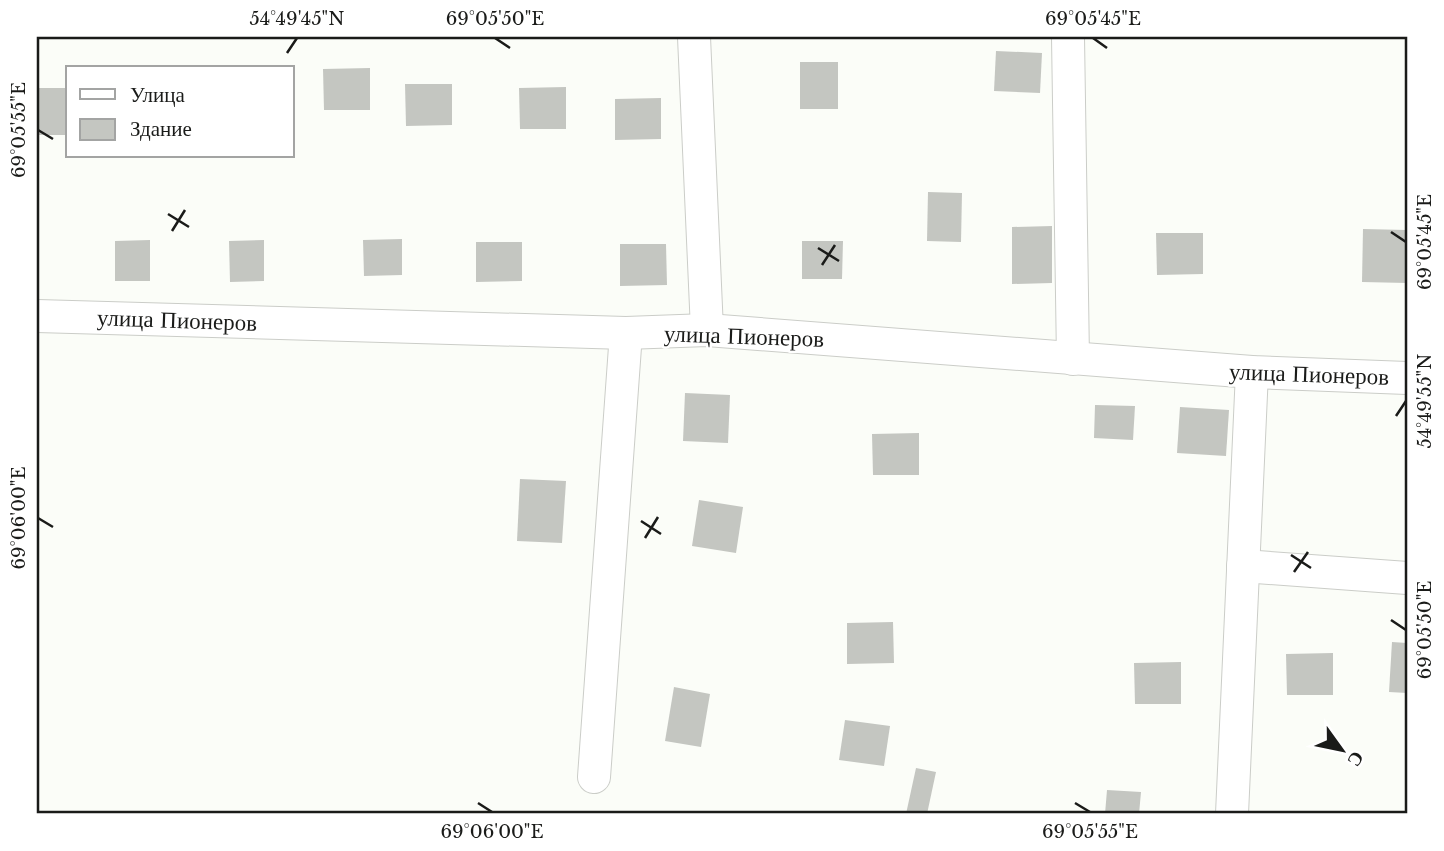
<svg xmlns="http://www.w3.org/2000/svg" width="1444" height="851" viewBox="0 0 1444 851" font-family="'Libre Baskerville',serif">
<style>
.building{fill:#c4c6c1}
.lines{fill:none;stroke-linecap:round;stroke-linejoin:round}
.minor-casing{stroke:#cbcdc8;stroke-width:34}
.minor{stroke:#fff;stroke-width:32}
.ticks{fill:none;stroke:#1a1b19;stroke-width:2.5}
.labels{text-anchor:middle;dominant-baseline:central;stroke-width:5;stroke-linejoin:round;paint-order:stroke}
.street-label{font-size:23px;fill:#1a1b19;stroke:#fff}
.neatline{fill:none;stroke:#1a1b19;stroke-width:2.5}
.ticks-label{font-size:18px;text-anchor:middle;fill:#1a1b19}
</style>
<rect width="100%" height="100%" fill="#fbfdf8"/>
<g class="building">
<polygon points="996,51 1042,53 1040,93 994,91"/>
<rect x="800" y="62" width="38" height="47"/>
<polygon points="370,68 370,110 324,110 323,69"/>
<polygon points="405,84 452,84 452,125 406,126"/>
<polygon points="566,87 566,129 520,129 519,88"/>
<rect x="37" y="88" width="31" height="47"/>
<polygon points="661,98 661,139 615,140 615,99"/>
<polygon points="928,192 962,193 961,242 927,241"/>
<polygon points="1052,226 1052,283 1012,284 1012,227"/>
<polygon points="1363,229 1407,230 1407,283 1362,282"/>
<polygon points="1156,233 1203,233 1203,274 1157,275"/>
<polygon points="402,239 402,275 364,276 363,240"/>
<polygon points="150,240 150,281 115,281 115,241"/>
<polygon points="264,240 264,281 230,282 229,241"/>
<polygon points="802,241 843,241 842,279 802,279"/>
<polygon points="476,242 522,242 522,281 476,282"/>
<polygon points="620,244 666,244 667,285 620,286"/>
<polygon points="685,393 730,395 728,443 683,441"/>
<polygon points="1095,405 1135,406 1133,440 1094,438"/>
<polygon points="1180,407 1229,410 1226,456 1177,453"/>
<polygon points="919,433 919,475 873,475 872,434"/>
<polygon points="520,479 566,481 562,543 517,541"/>
<polygon points="699,500 743,507 736,553 692,546"/>
<polygon points="893,622 894,663 847,664 847,623"/>
<polygon points="1392,642 1407,643 1407,693 1389,692"/>
<polygon points="1333,653 1333,695 1287,695 1286,654"/>
<polygon points="1181,662 1181,704 1135,704 1134,663"/>
<polygon points="674,687 710,694 701,747 665,741"/>
<polygon points="845,720 890,726 884,766 839,760"/>
<polygon points="916,768 936,772 927,814 906,814"/>
<polygon points="1107,790 1141,792 1139,814 1105,814"/>
</g>
<g class="lines">
<g class="minor-casing">
<g id="minor">
<polyline points="694,37 707,330"/>
<polyline points="1068,37 1073,359"/>
<polyline points="37,316 626,333 707,330 1252,372 1407,378"/>
<polyline points="1243,566 1407,578"/>
<polyline points="594,777 626,333"/>
<polyline points="1232,814 1252,372"/>
</g>
</g>
<use href="#minor" class="minor"/>
</g>
<path class="ticks" d="M 495,38 L 510,48M 1093,38 L 1107,48M 287,53 L 297,38M 38,130 L 53,139M 168,214 L 189,227M 172,231 L 185,210M 1391,232 L 1406,242M 818,248 L 839,261M 822,265 L 835,245M 1396,416 L 1406,401M 38,518 L 53,527M 641,521 L 661,534M 645,538 L 658,517M 1291,555 L 1311,568M 1294,572 L 1308,552M 1391,620 L 1406,630M 478,803 L 492,812M 1075,803 L 1090,812"/>
<g class="labels">
<g class="street-label">
<text transform="translate(177 320) rotate(2)">улица Пионеров</text>
<text transform="translate(744 336) rotate(2)">улица Пионеров</text>
<text transform="translate(1309 374) rotate(2)">улица Пионеров</text>
</g>
</g>
<rect width="1444" height="851" fill="none" stroke="#ffffff" stroke-width="77"/>
<rect x="66" y="66" width="228" height="91" fill="#ffffff" stroke="#a3a4a3" stroke-width="2"/>
<rect x="80" y="89" width="35" height="10" fill="#ffffff" stroke="#a3a4a3" stroke-width="2"/>
<text x="130" y="102" font-size="21" fill="#1a1b19">Улица</text>
<rect x="80" y="119" width="35" height="21" fill="#c4c6c1" stroke="#a3a4a3" stroke-width="2"/>
<text x="130" y="136" font-size="21" fill="#1a1b19">Здание</text>
<g transform="translate(1342 750) rotate(123)" stroke="#ffffff" stroke-width="5" paint-order="stroke">
<path d="M0-5L12 26L0 18L-12 26Z" fill="#1a1b19"/>
<text y="-10" font-size="19" font-weight="bold" text-anchor="middle" fill="#1a1b19">С</text>
</g>
<rect x="38" y="38" width="1368" height="774" class="neatline"/>
<g class="ticks-label">
<text x="297" y="25">54°49'45"N</text>
<text x="495" y="25">69°05'50"E</text>
<text x="1093" y="25">69°05'45"E</text>
<text transform="translate(19 130) rotate(-90)" y="6">69°05'55"E</text>
<text transform="translate(1425 242) rotate(-90)" y="6">69°05'45"E</text>
<text transform="translate(1425 401) rotate(-90)" y="6">54°49'55"N</text>
<text transform="translate(19 518) rotate(-90)" y="6">69°06'00"E</text>
<text transform="translate(1425 630) rotate(-90)" y="6">69°05'50"E</text>
<text x="492" y="838">69°06'00"E</text>
<text x="1090" y="838">69°05'55"E</text>
</g>
</svg>
